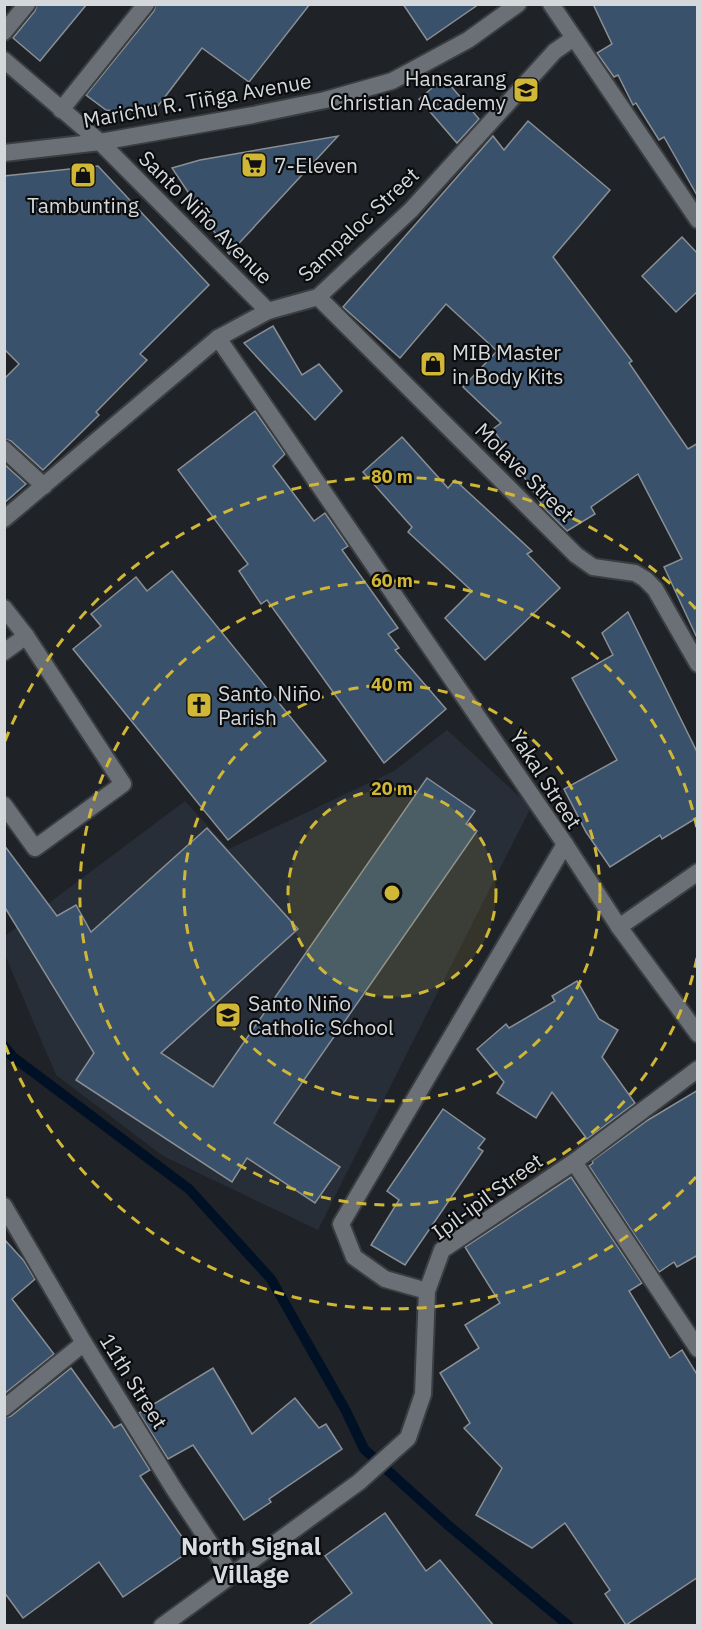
<svg xmlns="http://www.w3.org/2000/svg" width="702" height="1630" viewBox="0 0 702 1630" font-family="'IBM Plex Sans',sans-serif">
<style>
.built{fill:#272e37}
.lines{fill:none;stroke-linecap:round;stroke-linejoin:round}
.stream{stroke:#001126;stroke-width:10}
.building{fill:#3a516b;stroke:#898f94;stroke-width:1.5}
.service-casing{stroke:#3a3e41;stroke-width:20}
.minor-casing{stroke:#3a3e41;stroke-width:20}
.secondary-casing{stroke:#3a3e41;stroke-width:20}
.service{stroke:#6b7076;stroke-width:16}
.minor{stroke:#6b7076;stroke-width:16}
.secondary{stroke:#6b7076;stroke-width:16}
.ring{fill:none;stroke:#d1b736;stroke-width:3;stroke-dasharray:10 8}
.labels{text-anchor:middle;dominant-baseline:central;stroke-width:4.5;stroke-linejoin:round;paint-order:stroke}
.poi-label{font-size:21px;fill:#d5d8db;stroke:#0b0c0e;text-anchor:start}
.street-label{font-size:21px;fill:#d5d8db;stroke:#0b0c0e}
.quarter-label{font-size:24px;font-weight:bold;fill:#d7dde3;stroke:#0b0c0e}
.centre{fill:#d1b736;stroke:#0b0c0e;stroke-width:3}
.ring-label{font-size:18px;text-anchor:middle;font-weight:bold;fill:#d1b736;stroke:#0b0c0e;stroke-width:4.5;stroke-linejoin:round;paint-order:stroke}
</style>
<rect width="100%" height="100%" fill="#1f2328"/>
<polygon class="built" points="447,730 531,807 318,1230 163,1156 56,1075 5,955 5,936 185,801 229,849 394,771"/>
<g class="lines">
<polyline class="stream" points="4,1046 13,1057 189,1189 271,1279 346,1411 364,1449 449,1526 569,1626"/>
</g>
<g class="building">
<polygon points="37,4 87,4 40,61 13,38 35,11"/>
<polygon points="156,4 310,4 249,82 202,48 158,106 134,113 106,110 86,95 154,11"/>
<polygon points="403,4 479,4 427,40"/>
<polygon points="593,4 698,4 698,197 664,137 659,140 636,103 633,105 618,75 614,77 597,53 612,44"/>
<polygon points="444,78 479,119 457,143 419,99"/>
<polygon points="528,121 610,190 553,257 632,361 629,363 688,449 698,443 698,640 664,567 682,559 638,474 591,507 595,514 567,531 544,508 493,429 501,423 463,387 497,351 446,304 400,358 343,307 493,136 504,150"/>
<polygon points="338,136 229,254 172,168 200,160"/>
<polygon points="98,166 209,285 140,354 147,360 96,412 99,415 43,470 11,441 4,439 4,379 19,364 4,349 4,176"/>
<polygon points="682,237 698,254 698,291 676,312 642,276"/>
<polygon points="273,326 302,375 319,364 342,391 315,420 244,343"/>
<polygon points="255,411 285,454 273,466 314,521 325,513 348,546 342,550 398,628 388,634 399,648 395,650 446,709 384,763 267,600 261,604 239,571 248,564 178,470"/>
<polygon points="402,437 448,488 455,480 532,551 527,554 560,588 485,660 445,618 472,591 408,532 412,527 363,472"/>
<polygon points="4,464 26,484 4,503"/>
<polygon points="172,571 326,761 228,840 73,649 101,626 91,614 136,577 147,591"/>
<polygon points="628,612 698,754 698,817 662,839 660,835 610,867 586,832 564,789 617,760 572,678 613,655 602,633"/>
<polygon points="427,778 475,811 466,824 477,831 274,1123 340,1167 315,1203 247,1158 232,1182 76,1080 94,1053 4,906 4,845 57,916 76,905 91,932 207,828 298,929 161,1053 213,1087"/>
<polygon points="577,981 599,1019 618,1030 602,1057 635,1103 587,1139 552,1092 536,1118 497,1093 504,1082 477,1049 506,1024 509,1028 555,1001 552,996"/>
<polygon points="698,1090 698,1255 677,1267 674,1262 659,1272 589,1166 593,1163 592,1161 648,1120"/>
<polygon points="443,1109 485,1139 478,1148 483,1151 405,1265 371,1245 399,1200 387,1191"/>
<polygon points="571,1177 642,1283 629,1291 670,1358 682,1350 698,1376 698,1577 626,1625 605,1594 610,1590 565,1523 532,1548 476,1515 502,1468 464,1428 470,1423 440,1373 479,1348 465,1325 500,1303 465,1247"/>
<polygon points="4,1239 24,1261 35,1279 12,1299 54,1354 4,1394"/>
<polygon points="71,1368 114,1428 121,1424 150,1470 140,1476 191,1550 123,1597 99,1562 23,1618 4,1592 4,1418 11,1416"/>
<polygon points="213,1368 252,1434 295,1398 319,1428 326,1424 342,1449 269,1499 271,1502 244,1520 193,1445 168,1459 139,1413"/>
<polygon points="385,1513 426,1571 440,1560 494,1626 307,1626 352,1593 325,1556"/>
</g>
<g class="lines">
<g class="service-casing">
<g id="service">
<polyline points="61,110 146,4"/>
<polyline points="4,608 26,636 123,784 35,848 4,805"/>
<polyline points="4,652 26,636"/>
<polyline points="565,844 619,927 698,872"/>
<polyline points="619,927 698,1034"/>
</g>
</g>
<g class="minor-casing">
<g id="minor">
<polyline points="551,4 698,220"/>
<polyline points="4,32 27,4"/>
<polyline points="4,60 100,142 268,311"/>
<polyline points="318,297 576,555 593,567 635,573 645,579 655,589 698,664"/>
<polyline points="218,338 565,844 341,1224 354,1257 385,1279 427,1291"/>
<polyline points="4,449 44,486"/>
<polyline points="4,519 218,338 268,311 318,297 411,210 555,51 574,38"/>
<polyline points="574,1162 698,1349"/>
<polyline points="4,1206 84,1343 174,1489 231,1575"/>
<polyline points="4,1408 84,1343"/>
<polyline points="162,1626 359,1482 408,1438 423,1394 427,1291 442,1250 574,1162 698,1069"/>
</g>
</g>
<g class="secondary-casing">
<polyline id="secondary" points="4,153 100,142 253,115 325,100 392,81 468,40 518,4"/>
</g>
<use href="#service" class="service"/>
<use href="#minor" class="minor"/>
<use href="#secondary" class="secondary"/>
</g>
<circle cx="392" cy="893" r="104" fill="#d1b736" fill-opacity=".12"/>
<g class="ring">
<circle cx="392" cy="893" r="104"/>
<circle cx="392" cy="893" r="208"/>
<path d="M697 958A312 312 0 1 1 697 828"/>
<path d="M696 1177A416 416 0 0 1 5 1045M5 741A416 416 0 0 1 696 609"/>
</g>
<defs>
<g id="school-square" transform="scale(1.35)"><rect x="-9" y="-9" width="18" height="18" rx="4" fill="#d1b736" stroke="#0b0c0e"/><path d="M0-5L7-2L0 1L-7-2ZM-4 1L0 2.5L4 1V4Q0 6-4 4Z" fill="#111"/></g>
<g id="supermarket-square" transform="scale(1.35)"><rect x="-9" y="-9" width="18" height="18" rx="4" fill="#d1b736" stroke="#0b0c0e"/><path d="M-6-5.5h2.5l.6 2H6L4.5 2H-2.5L-4.4-4H-6ZM-1.5 3.2a1.3 1.3 0 1 0 .1 0ZM3 3.2a1.3 1.3 0 1 0 .1 0Z" fill="#111"/></g>
<g id="shop-square" transform="scale(1.35)"><rect x="-9" y="-9" width="18" height="18" rx="4" fill="#d1b736" stroke="#0b0c0e"/><path d="M-5-2.5h2.3a2.7 3.5 0 0 1 5.4 0H5L5.5 6h-11ZM-1.5-2.5h3a1.5 2.3 0 0 0-3 0Z" fill="#111"/></g>
<g id="church-square" transform="scale(1.35)"><rect x="-9" y="-9" width="18" height="18" rx="4" fill="#d1b736" stroke="#0b0c0e"/><path d="M-1.2-6h2.4v3.5h3.3v2.4h-3.3V6h-2.4V-.1h-3.3v-2.4h3.3Z" fill="#111"/></g>
</defs>
<g fill-rule="evenodd">
<use href="#school-square" x="526" y="90"/>
<use href="#supermarket-square" x="254" y="165"/>
<use href="#shop-square" x="83" y="175"/>
<use href="#shop-square" x="433" y="364"/>
<use href="#church-square" x="199" y="705"/>
<use href="#school-square" x="228" y="1015"/>
</g>
<g class="labels">
<g class="poi-label">
<text x="506" y="78" text-anchor="end">Hansarang<tspan x="506" dy="24">Christian Academy</tspan></text>
<text x="274" y="165">7-Eleven</text>
<text x="83" y="205" text-anchor="middle">Tambunting</text>
<text x="452" y="352">MIB Master<tspan x="452" dy="24">in Body Kits</tspan></text>
<text x="218" y="693">Santo Niño<tspan x="218" dy="24">Parish</tspan></text>
<text x="248" y="1003">Santo Niño<tspan x="248" dy="24">Catholic School</tspan></text>
</g>
<g class="street-label">
<text transform="translate(197 100) rotate(-10)">Marichu R. Tiñga Avenue</text>
<text transform="translate(206 217) rotate(45)">Santo Niño Avenue</text>
<text transform="translate(358 224) rotate(-43)">Sampaloc Street</text>
<text transform="translate(525 472) rotate(45)">Molave Street</text>
<text transform="translate(546 779) rotate(57)">Yakal Street</text>
<text transform="translate(487 1196) rotate(-36)">Ipil-ipil Street</text>
<text transform="translate(134 1381) rotate(58)">11th Street</text>
</g>
<g class="quarter-label">
<text x="251" y="1546">North Signal<tspan x="251" dy="28">Village</tspan></text>
</g>
</g>
<circle cx="392" cy="893" r="9" class="centre"/>
<g class="ring-label">
<text x="392" y="483">80 m</text>
<text x="392" y="587">60 m</text>
<text x="392" y="691">40 m</text>
<text x="392" y="795">20 m</text>
</g>
<rect width="702" height="1630" fill="none" stroke="#d5d8db" stroke-width="12"/>
</svg>
